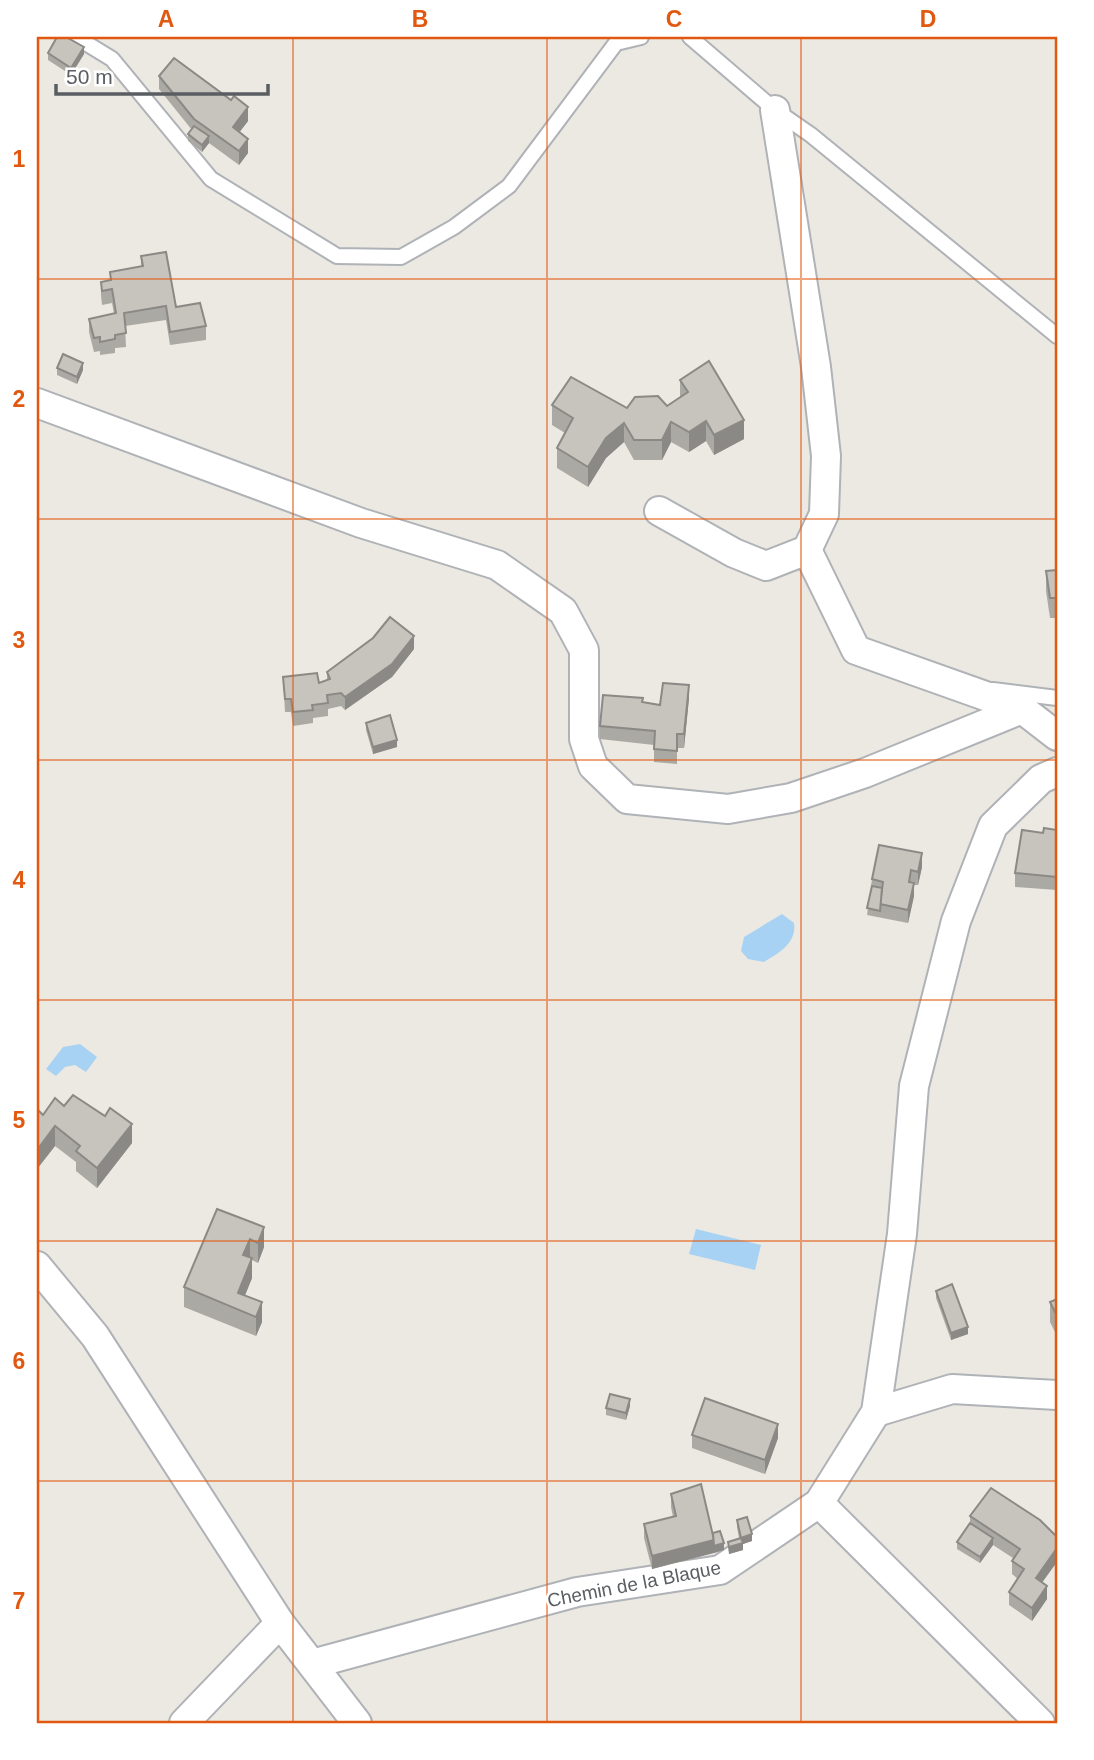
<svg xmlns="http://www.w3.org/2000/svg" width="1094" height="1760" viewBox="0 0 1094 1760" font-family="Helvetica,sans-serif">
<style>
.water{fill:#a8d2f4}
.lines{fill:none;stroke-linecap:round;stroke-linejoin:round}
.lane-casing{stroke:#afb2b6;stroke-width:18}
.street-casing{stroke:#afb2b6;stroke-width:32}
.lane{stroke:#fff;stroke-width:14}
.street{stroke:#fff;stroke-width:28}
.wall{fill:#aba9a3}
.shaded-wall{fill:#8b8985}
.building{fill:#c7c4be;stroke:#8b8985;stroke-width:2}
.grid{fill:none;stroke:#e15910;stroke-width:2;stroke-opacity:0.55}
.labels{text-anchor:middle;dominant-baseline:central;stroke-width:5;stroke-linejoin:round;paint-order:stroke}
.street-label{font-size:19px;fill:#5a5d61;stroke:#fff}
.neatline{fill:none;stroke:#e15910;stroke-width:2.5}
.grid-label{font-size:23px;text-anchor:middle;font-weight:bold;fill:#e15910}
</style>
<rect width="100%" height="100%" fill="#ebe9e2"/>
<g class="water">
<path d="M 782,914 L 794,923 C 797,943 779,953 764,962 L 748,959 L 741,951 L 744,937 Z"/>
<polygon points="80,1044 97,1057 86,1072 75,1065 65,1067 56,1076 46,1069 63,1047"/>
<polygon points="696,1229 761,1245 755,1270 689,1254"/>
</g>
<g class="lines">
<g class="lane-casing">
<g id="lane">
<polyline points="76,37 112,59 211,179 337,256 401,257 454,227 509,186 616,43 641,37"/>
<polyline points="690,37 775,110 811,135 1057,336"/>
<polyline points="993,690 1057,698"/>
</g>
</g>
<g class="street-casing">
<g id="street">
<polyline points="37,403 361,523 497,565 563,611 584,650 584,739 593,766 627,799 728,809 791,798 865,773 1022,709"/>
<polyline points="659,511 734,553 766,566 807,550 824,514 826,456 816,367 775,110"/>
<polyline points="807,550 856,650 1022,709 1057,736"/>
<polyline points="37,1266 95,1336 280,1623 357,1723"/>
<polyline points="876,1412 952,1389 1057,1395"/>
<polyline points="819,1503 1040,1723"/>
<polyline points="312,1664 577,1592 720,1570 819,1503 876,1412 902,1234 914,1086 956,921 993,826 1041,779 1057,772"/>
<polyline points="184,1723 280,1623"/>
</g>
</g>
<use href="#lane" class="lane"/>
<use href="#street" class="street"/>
</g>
<g class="wall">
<polygon points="48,53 84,54 71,75 48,60"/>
<polygon points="159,76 248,121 239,132 248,153 239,165 209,143 202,152 188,141 188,134 192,130 159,89"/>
<polygon points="141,256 176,307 206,326 206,340 170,345 166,320 125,326 126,347 115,348 115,353 100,355 100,351 94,352 89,332 89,319 114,314 112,303 102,305 101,295 101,282 110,280 110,272 141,266"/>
<polygon points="57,368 83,370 77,384 57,375"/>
<polygon points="680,380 744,439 714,455 706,441 689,452 671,442 662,460 634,460 624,442 606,458 588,487 557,468 557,448 565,433 552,425 552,405 627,408 667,406 680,397"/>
<polygon points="1057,570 1057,618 1050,618 1046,591 1046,571"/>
<polygon points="414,649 392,677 345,710 341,706 328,709 328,716 313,718 313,723 293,726 291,712 285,712 283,677 319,683 327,680 327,672"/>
<polygon points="689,698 684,748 677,748 677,764 654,762 654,745 600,739 600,726 643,702 660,705"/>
<polygon points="366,723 397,747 373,754 366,730"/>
<polygon points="1057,830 1057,890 1015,887 1015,873 1043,833"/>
<polygon points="922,867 918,885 914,885 914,896 908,923 867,915 872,879"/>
<polygon points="64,1106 132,1143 97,1188 76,1171 76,1162 55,1146 37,1169 37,1109 43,1115"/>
<polygon points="217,1209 264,1247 258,1263 252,1260 252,1278 245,1295 262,1322 256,1336 184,1307 184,1287"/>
<polygon points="936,1291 968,1334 951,1340 936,1298"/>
<polygon points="1057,1299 1057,1336 1050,1322 1050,1302"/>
<polygon points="630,1406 626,1420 606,1415 606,1408"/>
<polygon points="692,1435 778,1438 765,1474 692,1448"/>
<polygon points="991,1488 1042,1582 1047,1599 1032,1621 1009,1605 1009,1592 1018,1579 1012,1574 1012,1561 1013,1558 993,1545 980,1563 957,1549 957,1542 970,1523 970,1516"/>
<polygon points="671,1494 713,1533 724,1550 652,1569 644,1538 644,1524 673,1517 671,1507"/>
<polygon points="737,1520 752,1541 743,1544 743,1550 729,1554 728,1549 728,1542 739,1538 737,1527"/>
</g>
<g class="shaded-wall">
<polygon points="84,47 84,54 71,75 71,68"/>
<polygon points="248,107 248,121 233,141 233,127"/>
<polygon points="209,136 209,143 202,152 202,145"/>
<polygon points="248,139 248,153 239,165 239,151"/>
<polygon points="83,363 83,370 77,384 77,377"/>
<polygon points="744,420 744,439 714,455 714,435"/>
<polygon points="706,421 706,441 689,452 689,432"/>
<polygon points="671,422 671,442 662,460 662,440"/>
<polygon points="624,423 624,442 606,458 588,487 588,467 606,438"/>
<polygon points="414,636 414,649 392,677 345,710 345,697"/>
<polygon points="689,685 689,698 684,748 684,734"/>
<polygon points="397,740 397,747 373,754 373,747"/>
<polygon points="922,853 922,867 918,885 918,872"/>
<polygon points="914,883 914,896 908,923 908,910"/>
<polygon points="132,1124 132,1143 97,1188 97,1168"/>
<polygon points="55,1126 55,1146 37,1169 37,1150"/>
<polygon points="264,1227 264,1247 258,1263 258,1243"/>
<polygon points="250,1239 250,1259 243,1255"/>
<polygon points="252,1258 252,1278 239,1310 238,1293"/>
<polygon points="262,1302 262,1322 256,1336 256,1317"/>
<polygon points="968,1327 968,1334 951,1340 951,1333"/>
<polygon points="630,1399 630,1406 626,1420 626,1413"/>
<polygon points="778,1424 778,1438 765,1474 765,1460"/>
<polygon points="752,1534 752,1541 743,1544 743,1550 729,1554 729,1547 741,1538"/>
<polygon points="993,1538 993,1545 980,1563 980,1557"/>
<polygon points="714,1540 714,1553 652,1569 652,1556"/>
<polygon points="724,1543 724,1550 714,1553 714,1546"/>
<polygon points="1057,1548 1057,1562 1036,1591 1036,1578"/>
<polygon points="1047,1586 1047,1599 1032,1621 1032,1608"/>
</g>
<g class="building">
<polygon points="57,37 66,37 84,47 71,68 48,53"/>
<polygon points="174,58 231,100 234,96 248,107 233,127 248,139 239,151 194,119 159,76"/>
<polygon points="194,126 209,136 202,145 188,134"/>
<polygon points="166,252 176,307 200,303 206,326 170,332 166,306 124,313 126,333 115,335 115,339 100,342 100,337 94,338 89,319 116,313 112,289 102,291 101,282 111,280 110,272 143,266 141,256"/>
<polygon points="63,354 83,363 77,377 57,368"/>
<polygon points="709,361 744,420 714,435 706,421 689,432 671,422 662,440 634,440 624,423 606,438 588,467 557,448 573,418 552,405 571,377 627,408 635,397 658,396 667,406 688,392 680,380"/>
<polygon points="1057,570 1057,598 1050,598 1046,571"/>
<polygon points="390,617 414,636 392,664 345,697 341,693 327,695 328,703 312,705 313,710 293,712 291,699 285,699 283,677 317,673 319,683 330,679 327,672 373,638"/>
<polygon points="663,683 689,685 684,734 677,734 677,751 654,749 655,731 600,726 603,695 643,698 642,702 660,705"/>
<polygon points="390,715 397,740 373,747 366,723"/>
<polygon points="1044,828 1057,830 1057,877 1015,873 1022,830 1043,833"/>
<polygon points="879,845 922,853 918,872 911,870 909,882 914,883 908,910 880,904 883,882 872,879"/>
<polygon points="872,886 882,888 880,911 867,908"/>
<polygon points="73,1095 105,1116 110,1108 132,1124 97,1168 76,1151 80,1146 55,1126 37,1150 37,1109 43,1115 55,1098 64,1106"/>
<polygon points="217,1209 264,1227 258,1243 250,1239 243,1255 252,1258 238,1293 262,1302 256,1317 184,1287"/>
<polygon points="952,1284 968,1327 951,1333 936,1291"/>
<polygon points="1057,1299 1057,1316 1050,1302"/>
<polygon points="610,1394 630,1399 626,1413 606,1408"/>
<polygon points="705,1398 778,1424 765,1460 692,1435"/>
<polygon points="701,1484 714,1540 652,1556 644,1524 676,1516 671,1494"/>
<polygon points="991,1488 1040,1520 1057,1537 1057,1548 1036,1578 1047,1586 1032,1608 1009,1592 1024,1569 1012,1561 1020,1549 970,1516"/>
<polygon points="747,1517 752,1534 741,1538 737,1520"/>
<polygon points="970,1523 993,1538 980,1557 957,1542"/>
<polygon points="720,1531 724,1543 714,1546 713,1533"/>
<polygon points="741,1538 743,1543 729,1547 728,1542"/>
</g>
<path class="grid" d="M 293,37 L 293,1723M 547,37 L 547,1723M 801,37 L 801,1723M 37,279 L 1057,279M 37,519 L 1057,519M 37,760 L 1057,760M 37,1000 L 1057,1000M 37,1241 L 1057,1241M 37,1481 L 1057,1481"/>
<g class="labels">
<g class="street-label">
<text transform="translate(634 1584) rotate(-11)">Chemin de la Blaque</text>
</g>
</g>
<rect width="1094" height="1760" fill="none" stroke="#ffffff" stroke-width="77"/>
<path d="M56 84v10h212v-10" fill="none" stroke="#5a5d61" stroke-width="3.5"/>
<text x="66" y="84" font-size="21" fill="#5a5d61" stroke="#ffffff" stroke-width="5" paint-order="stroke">50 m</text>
<rect x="38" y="38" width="1018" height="1684" class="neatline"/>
<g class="grid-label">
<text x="166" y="27">A</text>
<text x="420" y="27">B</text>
<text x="674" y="27">C</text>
<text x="928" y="27">D</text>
<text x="19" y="167">1</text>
<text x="19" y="407">2</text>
<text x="19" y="648">3</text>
<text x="19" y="888">4</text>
<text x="19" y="1128">5</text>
<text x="19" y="1369">6</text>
<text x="19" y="1609">7</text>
</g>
</svg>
